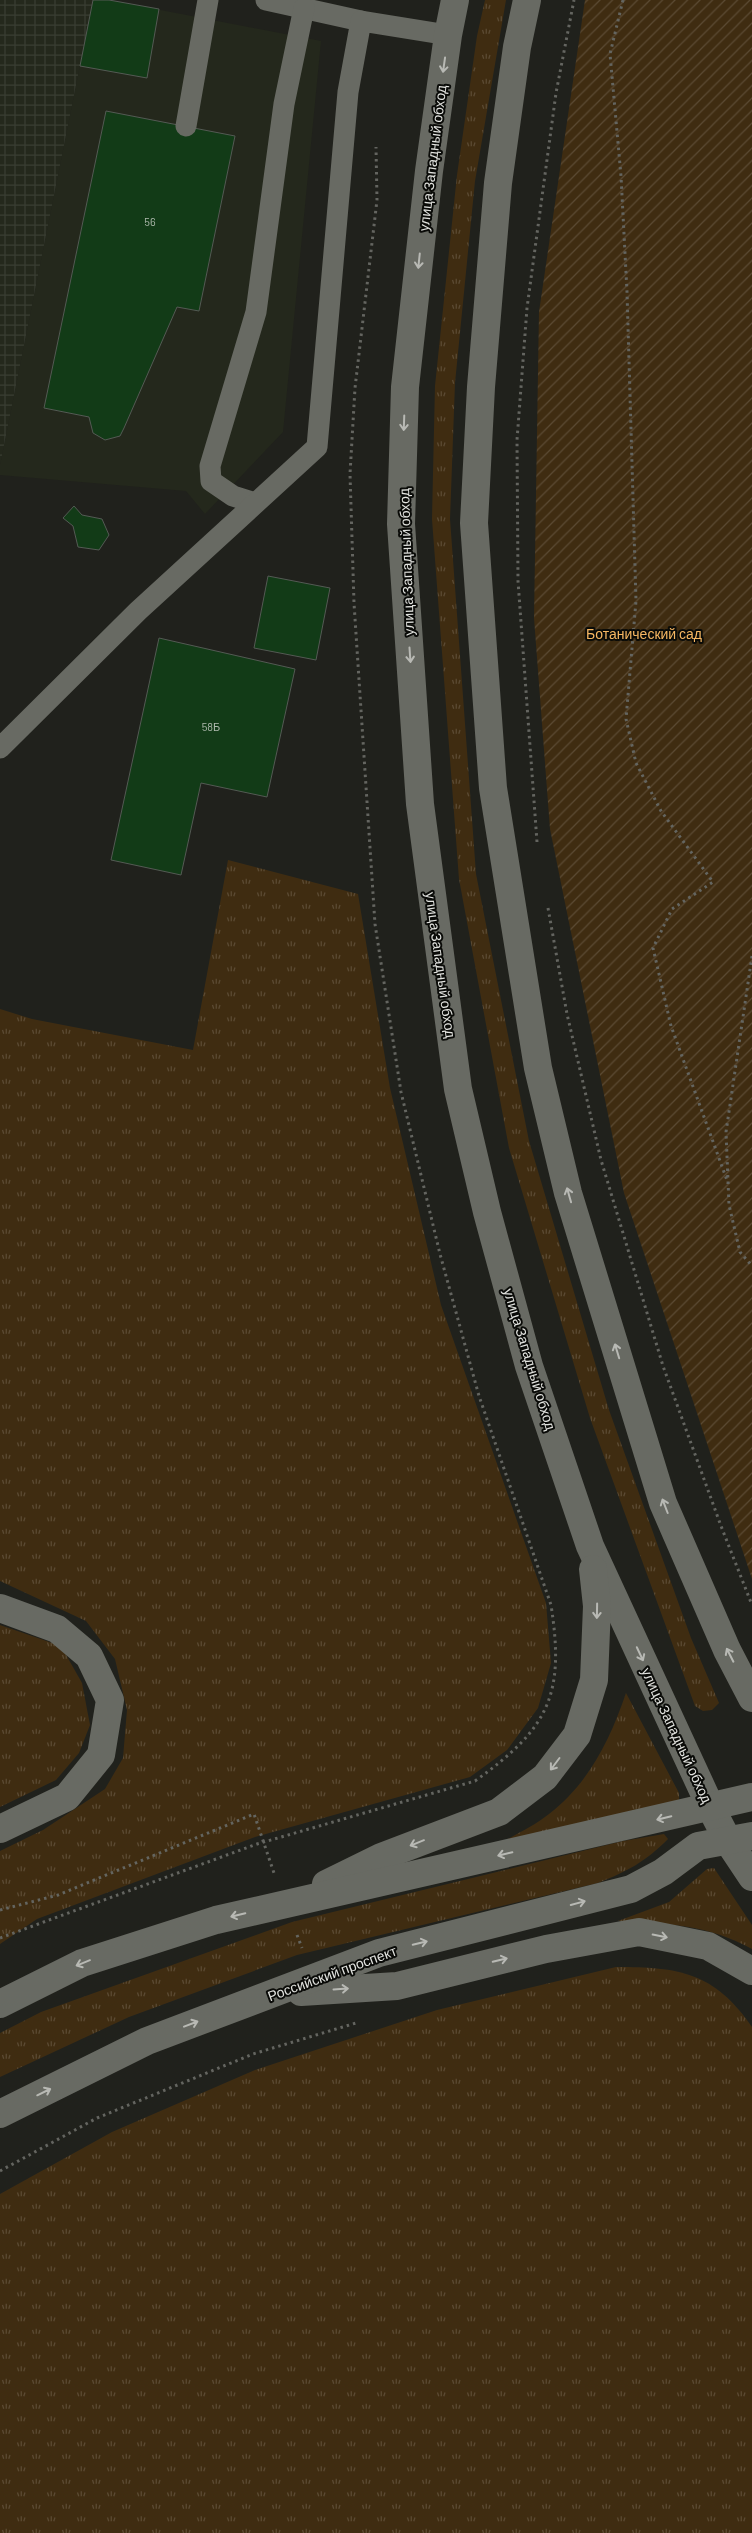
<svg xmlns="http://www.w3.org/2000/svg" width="752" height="2533" viewBox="0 0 752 2533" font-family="Barlow,sans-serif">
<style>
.built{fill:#24281c}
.industrial{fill:url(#industrial-grid)}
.grass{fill:url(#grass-tufts)}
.garden{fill:url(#garden-furrows)}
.building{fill:#123b17;stroke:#545a54}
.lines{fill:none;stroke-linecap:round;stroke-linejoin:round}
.path{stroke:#646560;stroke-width:3;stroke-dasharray:2.5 4;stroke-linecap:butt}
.lane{stroke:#686a63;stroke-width:21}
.street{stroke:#686a63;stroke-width:28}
.secondary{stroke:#686a63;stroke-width:28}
.oneway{stroke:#b8b9b4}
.labels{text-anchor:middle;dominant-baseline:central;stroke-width:4;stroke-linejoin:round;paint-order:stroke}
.number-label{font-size:11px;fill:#afbaae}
.street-label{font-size:14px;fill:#e3e4e0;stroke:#0a0b08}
.park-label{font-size:14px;fill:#f6b762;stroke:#0a0b08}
</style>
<defs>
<pattern id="industrial-grid" width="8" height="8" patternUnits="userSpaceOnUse" patternTransform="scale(1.25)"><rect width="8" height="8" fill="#24281c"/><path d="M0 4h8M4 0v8" fill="none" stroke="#393d32"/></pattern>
<pattern id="grass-tufts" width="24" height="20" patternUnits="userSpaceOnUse" patternTransform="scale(1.25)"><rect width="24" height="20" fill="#3f2c11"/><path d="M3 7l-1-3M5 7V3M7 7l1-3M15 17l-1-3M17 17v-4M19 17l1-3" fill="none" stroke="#5b4a33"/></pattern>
<pattern id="garden-furrows" width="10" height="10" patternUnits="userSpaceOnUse" patternTransform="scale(1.25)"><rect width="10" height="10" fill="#3f2c11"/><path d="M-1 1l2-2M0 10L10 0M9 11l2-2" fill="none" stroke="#5b4a33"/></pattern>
</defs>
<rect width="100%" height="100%" fill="#20211c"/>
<polygon class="built" points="93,0 109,0 321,41 283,432 205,514 186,491 0,475 0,465"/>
<polygon class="industrial" points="0,0 93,0 0,465"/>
<g class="grass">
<polygon points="485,0 506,0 475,181 455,383 450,519 476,874 529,1141 609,1410 691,1638 719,1703 712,1710 703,1711 695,1706 590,1418 509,1148 459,879 432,519 435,386 457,175 477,36"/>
<polygon points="228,860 358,894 390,1088 441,1305 546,1603 551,1663 538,1708 507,1750 470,1777 255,1837 37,1919 0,1944 0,1851 43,1830 105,1789 123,1758 127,1710 115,1659 86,1621 0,1581 0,1009 32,1019 193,1050"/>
<polygon points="0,1625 61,1646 82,1683 90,1725 79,1753 56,1780 0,1807"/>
<path d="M 626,1693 L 679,1793 L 679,1804 L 499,1844 C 516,1834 534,1826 549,1814 C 589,1783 610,1740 626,1693 Z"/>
<path d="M 664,1834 L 668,1839 C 645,1862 628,1871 598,1883 L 297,1955 L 129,2017 L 0,2077 L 0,2033 L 41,2012 L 292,1922 L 623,1841 Z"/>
<path d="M 714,1868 L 752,1925 L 752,1949 C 709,1925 666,1923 618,1921 L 669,1902 L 707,1869 Z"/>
<path d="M 616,1967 C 679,1967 714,1972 752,2027 L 752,2533 L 0,2533 L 0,2194 L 112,2132 L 255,2070 L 437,2010 Z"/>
</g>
<polygon class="garden" points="585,0 752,0 752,1579 624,1193 550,829 534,618 539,312"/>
<g class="building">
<polygon points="93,0 109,0 159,9 147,78 80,66"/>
<polygon points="106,111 235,136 199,311 177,307 124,428 120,436 105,440 93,433 89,417 44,408"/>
<polygon points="74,506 82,515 102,519 109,535 99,550 78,547 73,526 63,518"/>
<polygon points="268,576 330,588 316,660 254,648"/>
<polygon points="159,638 295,669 267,797 201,783 181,875 111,860"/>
</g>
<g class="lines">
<g class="path">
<polyline points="623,0 610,54 621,176 627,292 636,601 626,719 636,763 661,811 713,882 672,909 653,948 671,1026 728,1183"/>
<polyline points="537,842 518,581 517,440 527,308 556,93 574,0"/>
<polyline points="548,908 567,1014 601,1160 663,1366 721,1526 752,1605"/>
<polyline points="752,956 726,1132 729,1205 740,1252 752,1266"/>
<polyline points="0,1910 58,1895 254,1814 274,1873"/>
<polyline points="297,1935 302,1948"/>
<path d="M 0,1938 L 257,1844 L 475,1781 C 549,1728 565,1695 551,1605 L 479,1396 L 440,1254 L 401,1092 L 375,924 L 354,603 L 350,474 L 355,388 L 377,200 L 376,147"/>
<polyline points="0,2171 97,2118 253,2054 356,2023"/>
</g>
<g class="lane">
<polyline points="266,0 361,21"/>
<polyline points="186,126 208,0"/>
<polyline points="255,503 233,496 211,481 210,466 256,312 284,104 304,8"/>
<polyline points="0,748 138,611 317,447 348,92 361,21 448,35"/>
</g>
<polyline class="street" points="0,1608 57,1629 89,1656 110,1700 101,1755 67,1797 0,1829"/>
<g class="secondary">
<polyline points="455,0 448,35 429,171 405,387 401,524 420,804 458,1089 487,1212 529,1366 590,1546 711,1808 728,1841 752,1877"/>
<polyline points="527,0 517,47 498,183 481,387 474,523 493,788 538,1068 568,1193 663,1503 727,1650 752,1698"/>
<polyline points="326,1884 381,1857 499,1812 545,1777 577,1735 594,1680 597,1606 593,1569"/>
<polyline points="301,1992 397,1986 546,1949 639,1932 708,1946 752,1971"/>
<polyline points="0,2004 82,1963 216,1920 752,1797"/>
<polyline points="0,2114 147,2041 379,1953 631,1889 663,1872 698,1846 752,1836"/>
</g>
</g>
<defs><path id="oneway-shaft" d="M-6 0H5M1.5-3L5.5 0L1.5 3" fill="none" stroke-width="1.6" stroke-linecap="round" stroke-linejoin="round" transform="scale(1.25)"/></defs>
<g class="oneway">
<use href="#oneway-shaft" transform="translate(444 65) rotate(98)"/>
<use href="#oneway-shaft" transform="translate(419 261) rotate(96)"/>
<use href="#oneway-shaft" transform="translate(404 423) rotate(92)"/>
<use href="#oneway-shaft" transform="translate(410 655) rotate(86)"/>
<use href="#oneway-shaft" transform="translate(569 1195) rotate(-106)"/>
<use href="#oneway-shaft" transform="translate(617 1351) rotate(-107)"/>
<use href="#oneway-shaft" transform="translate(665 1506) rotate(-111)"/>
<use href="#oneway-shaft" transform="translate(597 1611) rotate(91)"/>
<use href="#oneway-shaft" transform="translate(640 1654) rotate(65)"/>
<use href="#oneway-shaft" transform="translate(730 1655) rotate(-117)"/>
<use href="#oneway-shaft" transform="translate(555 1764) rotate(127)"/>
<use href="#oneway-shaft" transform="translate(664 1818) rotate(167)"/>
<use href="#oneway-shaft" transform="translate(417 1843) rotate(158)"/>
<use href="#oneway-shaft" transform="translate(505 1854) rotate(167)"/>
<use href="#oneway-shaft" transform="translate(578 1903) rotate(-15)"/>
<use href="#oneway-shaft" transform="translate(238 1915) rotate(167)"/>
<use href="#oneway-shaft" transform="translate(660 1936) rotate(11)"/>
<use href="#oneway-shaft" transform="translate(420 1943) rotate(-14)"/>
<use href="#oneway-shaft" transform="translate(500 1960) rotate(-14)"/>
<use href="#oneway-shaft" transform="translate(83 1963) rotate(158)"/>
<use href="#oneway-shaft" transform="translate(341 1989) rotate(-4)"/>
<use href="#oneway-shaft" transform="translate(191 2024) rotate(-21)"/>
<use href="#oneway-shaft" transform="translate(44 2092) rotate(-26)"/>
</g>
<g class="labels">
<g class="number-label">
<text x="150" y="221">56</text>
<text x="211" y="726">58Б</text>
</g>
<g class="street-label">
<text transform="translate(432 158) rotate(-83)">улица Западный обход</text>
<text transform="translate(406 562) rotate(-92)">улица Западный обход</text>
<text transform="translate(441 965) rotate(82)">улица Западный обход</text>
<text transform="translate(530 1359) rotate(73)">улица Западный обход</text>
<text transform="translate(677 1735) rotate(65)">улица Западный обход</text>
<text transform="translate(332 1973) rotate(-20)">Российский проспект</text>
</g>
<g class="park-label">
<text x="644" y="633">Ботанический сад</text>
</g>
</g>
</svg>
